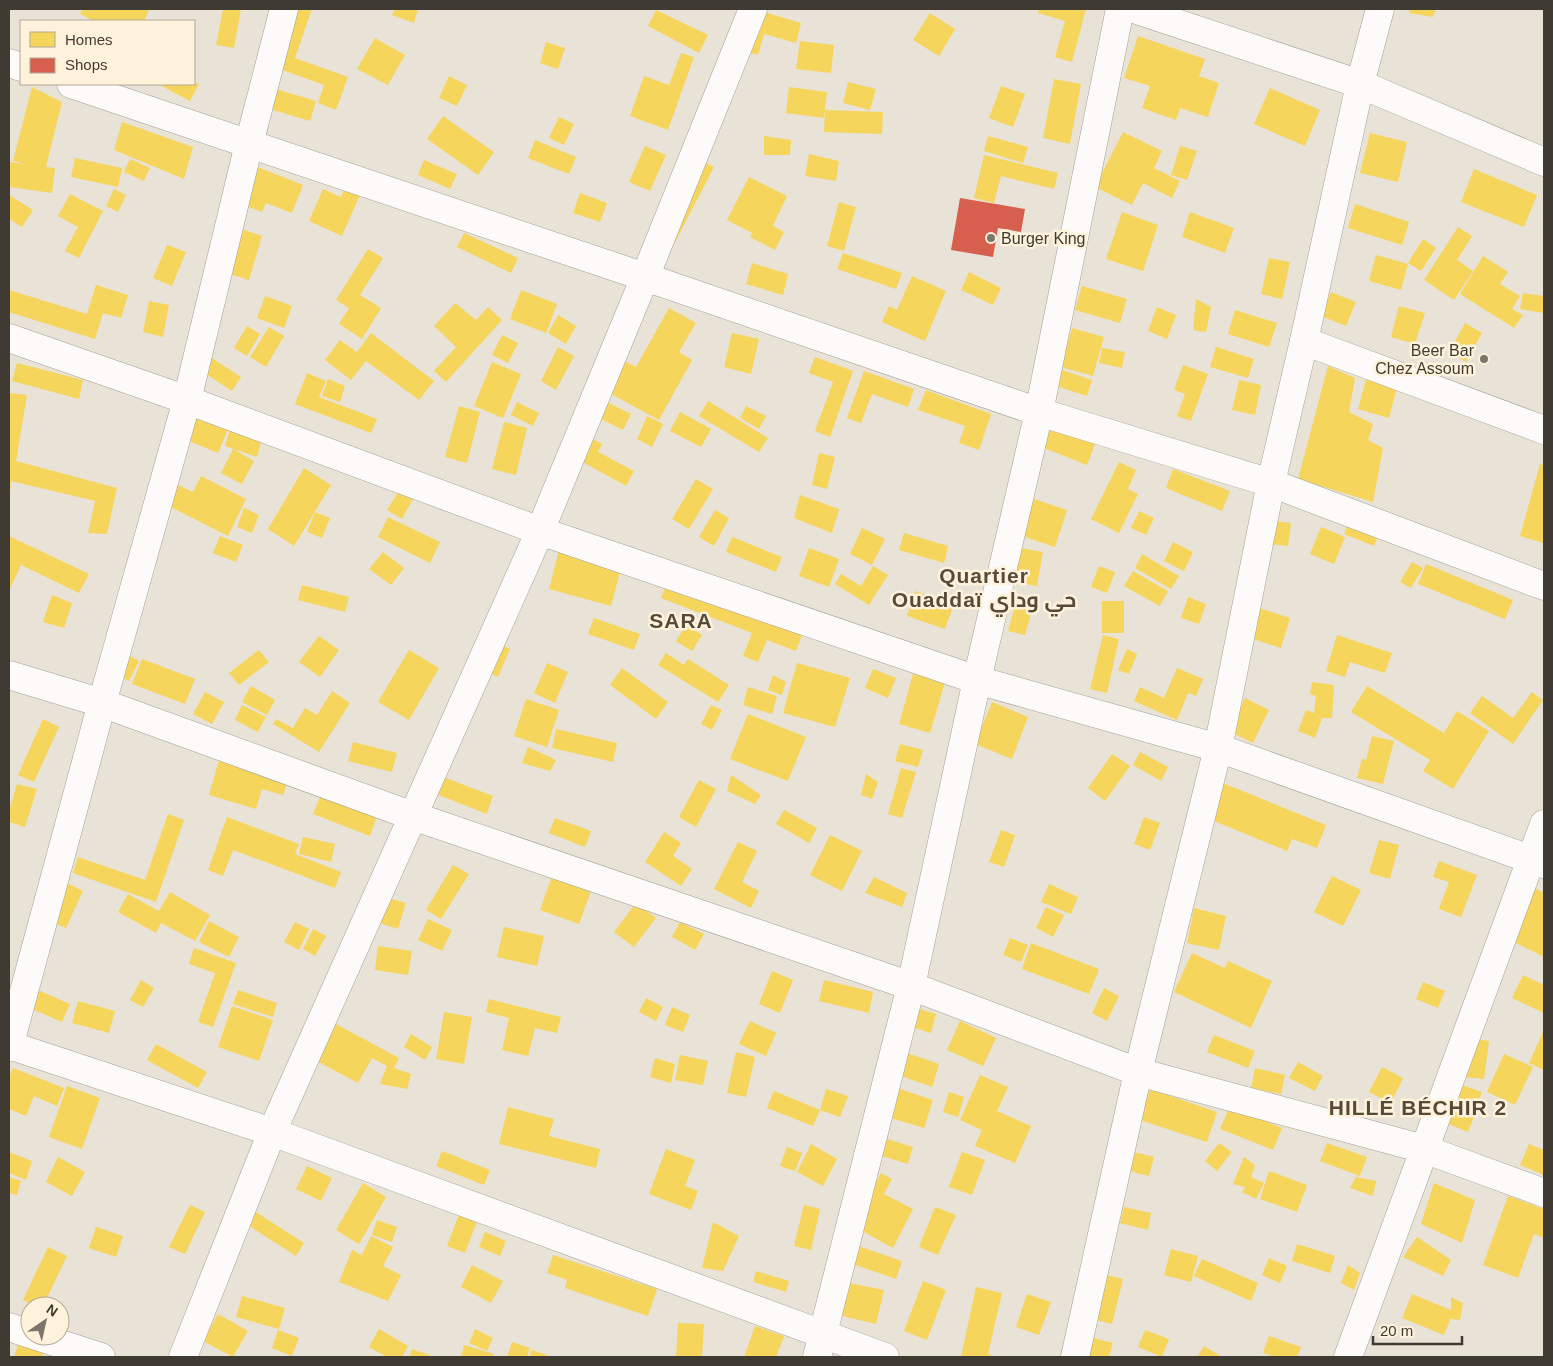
<svg xmlns="http://www.w3.org/2000/svg" width="1553" height="1366" viewBox="0 0 1553 1366" font-family="Helvetica,Cairo,sans-serif">
<style>
.homes{fill:#f6d55c}
.shops{fill:#d6604d}
.lines{fill:none;stroke-linecap:round;stroke-linejoin:round}
.street-casing{stroke:#a49f96;stroke-width:29}
.street{stroke:#fcfbf9;stroke-width:28}
.poi-dot{fill:#7b756b;stroke:#fef2db;stroke-width:2}
.labels{text-anchor:middle;dominant-baseline:central;stroke-width:5;stroke-linejoin:round;paint-order:stroke}
.poi-label{font-size:16px;fill:#403b32;stroke:#fef2db;text-anchor:start}
.district-label{font-size:21px;font-weight:bold;letter-spacing:1px;fill:#554b38;stroke:#fef2db}
</style>
<rect width="100%" height="100%" fill="#e9e2d6"/>
<g class="homes">
<polygon points="83,9 147,9 149,10 144,21 94,21 80,14"/>
<polygon points="223,9 241,9 234,48 216,45"/>
<polygon points="296,9 312,9 295,58 348,77 336,110 318,103 324,85 274,67"/>
<polygon points="395,9 418,9 414,23 392,15"/>
<polygon points="1039,9 1086,9 1072,62 1055,57 1065,21 1038,13"/>
<polygon points="1410,9 1436,9 1433,17 1409,13"/>
<polygon points="656,10 708,35 699,53 648,26"/>
<polygon points="764,12 801,23 796,43 764,34 758,55 742,50"/>
<polygon points="930,13 955,29 939,56 913,40"/>
<polygon points="1138,36 1205,59 1199,76 1219,83 1208,117 1180,108 1176,120 1142,108 1150,86 1124,78"/>
<polygon points="375,38 405,55 388,85 357,69"/>
<polygon points="800,41 834,45 831,73 796,69"/>
<polygon points="546,42 565,48 558,69 540,63"/>
<polygon points="681,53 694,57 668,130 630,116 644,76 669,85"/>
<polygon points="449,76 467,85 457,106 439,98"/>
<polygon points="1054,79 1081,84 1070,144 1043,138"/>
<polygon points="194,82 199,84 190,101 158,84 194,84"/>
<polygon points="848,82 876,89 870,110 843,103"/>
<polygon points="1001,86 1025,94 1013,127 989,118"/>
<polygon points="32,87 62,102 46,167 55,168 52,193 9,187 9,162 26,164 13,161"/>
<polygon points="789,87 827,92 824,118 786,113"/>
<polygon points="1270,88 1320,110 1305,146 1254,124"/>
<polygon points="276,89 316,101 310,121 270,109"/>
<polygon points="825,110 883,112 882,134 824,132"/>
<polygon points="443,116 494,152 478,175 427,139"/>
<polygon points="559,117 574,124 564,145 549,138"/>
<polygon points="122,122 193,147 184,179 114,150"/>
<polygon points="1123,132 1162,151 1154,168 1180,181 1172,198 1143,183 1132,205 1095,187"/>
<polygon points="1370,133 1407,142 1398,182 1360,173"/>
<polygon points="764,136 791,140 790,155 764,155"/>
<polygon points="988,136 1028,147 1023,163 984,151"/>
<polygon points="535,140 576,157 569,174 528,158"/>
<polygon points="645,146 666,155 650,191 629,182"/>
<polygon points="1180,146 1197,151 1187,180 1171,175"/>
<polygon points="809,154 839,161 836,181 805,176"/>
<polygon points="984,155 1058,173 1054,189 1001,176 994,203 974,198"/>
<polygon points="75,158 122,168 118,187 71,177"/>
<polygon points="130,159 150,168 144,181 124,172"/>
<polygon points="698,159 714,167 668,256"/>
<polygon points="424,160 457,174 450,189 418,175"/>
<polygon points="255,166 303,185 292,213 266,203 262,212 240,204"/>
<polygon points="1474,169 1537,195 1524,227 1461,202"/>
<polygon points="749,177 787,196 773,226 784,232 775,250 750,237 752,233 727,220"/>
<polygon points="347,183 362,190 342,236 309,221 323,189 341,197"/>
<polygon points="114,189 126,195 118,212 106,206"/>
<polygon points="580,193 607,203 600,222 573,213"/>
<polygon points="70,194 103,211 79,258 65,251 78,227 58,216"/>
<polygon points="9,195 33,210 22,227 9,219"/>
<polygon points="839,202 856,207 844,251 827,246"/>
<polygon points="1355,204 1409,222 1402,245 1348,228"/>
<polygon points="1122,212 1158,225 1143,271 1106,259"/>
<polygon points="1190,212 1234,228 1225,253 1182,237"/>
<polygon points="1458,227 1472,236 1457,260 1473,271 1454,300 1424,280"/>
<polygon points="239,228 262,236 249,280 226,273"/>
<polygon points="464,233 518,258 511,273 457,247"/>
<polygon points="1423,239 1436,248 1421,271 1408,263"/>
<polygon points="167,245 186,252 172,286 153,278"/>
<polygon points="368,249 383,258 360,295 381,308 362,339 339,324 349,308 336,300"/>
<polygon points="843,253 902,273 896,289 837,269"/>
<polygon points="1376,255 1408,264 1401,290 1369,281"/>
<polygon points="1483,256 1508,272 1500,284 1520,296 1512,309 1523,315 1514,328 1460,294"/>
<polygon points="1269,258 1290,262 1282,299 1261,294"/>
<polygon points="752,263 788,274 783,295 746,284"/>
<polygon points="969,272 1001,288 993,305 961,290"/>
<polygon points="912,276 946,291 925,341 882,322 889,306 897,310"/>
<polygon points="96,285 128,295 121,318 103,313 95,339 9,312 9,290 87,314"/>
<polygon points="1082,286 1127,299 1120,323 1075,310"/>
<polygon points="521,290 557,304 546,333 510,319"/>
<polygon points="1331,292 1356,302 1346,326 1321,316"/>
<polygon points="1523,293 1544,296 1544,313 1520,309"/>
<polygon points="265,296 292,306 284,328 257,318"/>
<polygon points="1196,299 1211,307 1206,332 1193,330"/>
<polygon points="149,301 169,305 163,337 143,332"/>
<polygon points="455,303 476,320 488,307 502,320 446,382 434,371 456,347 434,326"/>
<polygon points="1399,306 1425,313 1415,344 1391,337"/>
<polygon points="1157,307 1176,315 1167,339 1148,331"/>
<polygon points="669,308 696,323 679,352 692,360 659,420 602,389 619,358 636,367"/>
<polygon points="1235,310 1277,323 1269,347 1228,334"/>
<polygon points="558,315 576,326 566,344 548,333"/>
<polygon points="1465,323 1482,333 1466,362 1449,352"/>
<polygon points="247,326 260,334 247,356 234,348"/>
<polygon points="269,327 284,336 266,367 250,357"/>
<polygon points="1072,328 1104,337 1093,376 1061,367"/>
<polygon points="371,333 434,381 419,400 366,361 351,380 325,360 340,340 357,352"/>
<polygon points="732,333 759,339 751,374 724,367"/>
<polygon points="502,335 518,343 508,363 492,355"/>
<polygon points="558,347 574,356 556,390 541,381"/>
<polygon points="1216,347 1254,359 1248,378 1210,367"/>
<polygon points="1102,348 1125,352 1122,368 1099,363"/>
<polygon points="207,355 241,377 232,391 198,369"/>
<polygon points="815,357 853,371 830,437 815,431 833,382 809,373"/>
<polygon points="492,362 521,374 503,418 474,406"/>
<polygon points="17,363 83,380 79,399 12,381"/>
<polygon points="1183,365 1208,374 1191,421 1177,416 1185,394 1174,390"/>
<polygon points="1328,366 1355,378 1349,412 1373,424 1368,440 1383,448 1373,502 1298,479"/>
<polygon points="1062,370 1092,380 1087,396 1056,386"/>
<polygon points="864,371 914,389 908,407 872,394 861,423 847,418"/>
<polygon points="307,373 326,381 319,397 377,419 371,433 295,404"/>
<polygon points="1367,376 1398,384 1389,418 1358,409"/>
<polygon points="328,379 345,386 340,402 322,396"/>
<polygon points="1239,380 1261,385 1255,415 1232,410"/>
<polygon points="926,390 991,414 979,450 959,443 965,426 918,410"/>
<polygon points="9,393 27,395 16,461 117,488 107,534 88,533 95,501 11,481 10,493 9,493"/>
<polygon points="603,400 631,414 623,430 595,416"/>
<polygon points="708,401 768,438 759,452 699,416"/>
<polygon points="517,402 539,413 533,426 511,415"/>
<polygon points="459,406 480,412 467,463 445,457"/>
<polygon points="746,406 766,416 759,429 740,418"/>
<polygon points="190,412 228,429 218,453 179,437"/>
<polygon points="680,412 711,429 701,447 670,431"/>
<polygon points="647,416 663,424 652,447 637,439"/>
<polygon points="504,422 527,428 516,475 492,469"/>
<polygon points="1037,422 1095,444 1087,465 1029,442"/>
<polygon points="230,429 262,439 257,457 225,446"/>
<polygon points="584,434 602,444 598,452 634,471 626,486 572,456"/>
<polygon points="233,449 254,461 242,484 221,473"/>
<polygon points="819,453 835,457 827,489 812,485"/>
<polygon points="1119,462 1136,470 1128,489 1138,494 1119,533 1091,519"/>
<polygon points="1540,464 1544,465 1544,543 1520,536"/>
<polygon points="304,468 331,485 294,546 268,529"/>
<polygon points="1173,469 1230,491 1222,511 1166,488"/>
<polygon points="201,476 246,499 228,536 161,502 171,482 193,492"/>
<polygon points="696,479 713,489 689,529 672,519"/>
<polygon points="400,489 414,497 402,519 387,510"/>
<polygon points="800,495 839,509 832,533 794,518"/>
<polygon points="1034,499 1067,510 1055,547 1022,536"/>
<polygon points="244,508 259,515 252,533 237,527"/>
<polygon points="715,510 729,518 714,546 699,537"/>
<polygon points="1139,511 1154,518 1146,535 1131,528"/>
<polygon points="315,512 330,518 322,538 307,532"/>
<polygon points="388,517 440,542 430,563 378,537"/>
<polygon points="1350,520 1380,532 1374,546 1344,534"/>
<polygon points="1273,521 1291,523 1288,546 1270,544"/>
<polygon points="1321,527 1345,537 1334,564 1310,554"/>
<polygon points="862,528 885,539 872,565 850,554"/>
<polygon points="904,533 948,546 944,563 899,550"/>
<polygon points="9,536 89,574 79,593 21,565 9,591"/>
<polygon points="220,536 243,545 236,562 213,553"/>
<polygon points="732,537 782,557 776,572 726,552"/>
<polygon points="1173,542 1193,552 1184,571 1164,561"/>
<polygon points="560,546 622,564 611,606 549,589"/>
<polygon points="809,548 839,559 829,587 799,576"/>
<polygon points="1020,548 1043,552 1037,586 1014,582"/>
<polygon points="383,552 404,568 391,585 369,569"/>
<polygon points="1142,554 1179,576 1171,589 1135,568"/>
<polygon points="1412,562 1423,568 1411,588 1400,582"/>
<polygon points="1426,564 1513,600 1505,619 1418,584"/>
<polygon points="873,566 888,575 869,605 835,584 841,574 861,586"/>
<polygon points="1099,566 1115,572 1107,593 1091,587"/>
<polygon points="1133,571 1168,591 1160,606 1124,586"/>
<polygon points="668,579 803,632 796,651 767,640 758,662 743,656 752,633 661,598"/>
<polygon points="302,585 349,597 345,612 298,600"/>
<polygon points="915,591 954,604 945,629 907,616"/>
<polygon points="52,595 72,603 64,628 43,622"/>
<polygon points="1188,597 1206,604 1199,624 1181,618"/>
<rect x="1102" y="601" width="22" height="32"/>
<polygon points="1015,606 1032,610 1025,635 1008,631"/>
<polygon points="1259,608 1290,618 1281,648 1250,638"/>
<polygon points="594,618 640,634 634,650 588,634"/>
<polygon points="686,625 702,635 692,651 676,641"/>
<polygon points="1103,635 1119,639 1107,693 1090,689"/>
<polygon points="1337,635 1392,653 1385,673 1350,662 1345,677 1326,671"/>
<polygon points="319,636 339,650 320,677 299,662"/>
<polygon points="493,641 510,649 498,677 481,669"/>
<polygon points="1127,649 1137,654 1129,674 1118,670"/>
<polygon points="259,650 269,662 239,685 229,673"/>
<polygon points="409,650 439,668 409,720 378,702"/>
<polygon points="124,653 139,661 129,681 114,674"/>
<polygon points="666,653 684,665 688,659 729,685 718,702 658,665"/>
<polygon points="142,659 195,679 185,704 132,684"/>
<polygon points="547,663 568,672 555,703 534,693"/>
<polygon points="797,663 850,678 835,727 783,713"/>
<polygon points="622,668 668,702 656,719 610,685"/>
<polygon points="1177,668 1203,679 1196,696 1188,693 1177,720 1134,701 1140,687 1164,698"/>
<polygon points="873,669 896,678 888,698 865,688"/>
<polygon points="913,674 945,682 930,733 899,724"/>
<polygon points="773,675 786,682 782,695 768,690"/>
<polygon points="1312,682 1334,685 1332,718 1322,718 1315,738 1298,731 1306,710 1314,713 1316,696 1310,694"/>
<polygon points="251,686 275,700 267,715 242,702"/>
<polygon points="1367,686 1444,733 1457,711 1489,731 1453,789 1423,771 1430,760 1351,712"/>
<polygon points="748,687 777,696 772,714 743,705"/>
<polygon points="332,691 350,703 319,752 273,724 276,719 293,728 305,708 317,715"/>
<polygon points="205,692 224,702 212,724 193,714"/>
<polygon points="1532,692 1543,700 1513,744 1470,713 1482,696 1513,718"/>
<polygon points="1245,698 1269,710 1253,743 1229,731"/>
<polygon points="526,699 559,710 547,747 514,736"/>
<polygon points="992,702 1028,717 1012,759 975,744"/>
<polygon points="242,705 266,717 258,732 235,720"/>
<polygon points="711,705 722,710 712,730 701,724"/>
<polygon points="748,714 806,737 788,781 730,759"/>
<polygon points="43,719 59,727 34,782 18,775"/>
<polygon points="556,729 617,743 613,762 552,748"/>
<polygon points="1372,736 1394,741 1383,784 1357,778 1362,759 1366,760"/>
<polygon points="353,742 397,753 392,772 348,761"/>
<polygon points="900,744 923,750 918,767 895,761"/>
<polygon points="528,747 556,760 550,771 522,763"/>
<polygon points="1140,752 1168,767 1161,781 1133,765"/>
<polygon points="1112,754 1130,766 1105,801 1088,788"/>
<polygon points="220,757 288,778 283,795 262,789 256,809 209,795"/>
<polygon points="901,768 916,772 902,818 888,814"/>
<polygon points="866,774 878,782 872,799 861,795"/>
<polygon points="438,775 493,796 487,814 431,792"/>
<polygon points="731,775 761,795 755,804 727,791"/>
<polygon points="1213,779 1326,825 1317,848 1292,839 1287,851 1199,815"/>
<polygon points="699,780 716,789 696,827 679,817"/>
<polygon points="17,784 37,789 25,827 9,822 9,811"/>
<polygon points="322,792 378,813 370,836 313,814"/>
<polygon points="784,810 817,828 809,843 776,824"/>
<polygon points="168,814 184,820 156,902 73,873 78,857 145,880"/>
<polygon points="227,817 299,844 295,854 341,872 335,888 233,850 223,876 208,870"/>
<polygon points="1144,817 1160,823 1150,850 1134,844"/>
<polygon points="555,818 591,831 585,847 549,833"/>
<polygon points="1001,830 1015,835 1004,867 989,862"/>
<polygon points="664,832 681,843 673,856 692,869 681,886 645,862"/>
<polygon points="830,835 862,851 842,891 810,875"/>
<polygon points="303,837 335,844 331,862 299,854"/>
<polygon points="1379,840 1399,845 1390,879 1369,873"/>
<polygon points="738,842 757,851 742,882 759,891 751,908 714,889"/>
<polygon points="1439,861 1477,875 1461,917 1439,909 1449,882 1433,877"/>
<polygon points="453,865 469,874 441,919 426,910"/>
<polygon points="552,876 591,891 579,924 540,910"/>
<polygon points="1332,876 1361,890 1343,926 1314,912"/>
<polygon points="874,877 907,893 902,907 865,893"/>
<polygon points="65,882 83,891 66,928 47,920"/>
<polygon points="1049,884 1078,897 1071,914 1041,902"/>
<polygon points="1531,886 1544,893 1544,957 1506,938"/>
<polygon points="170,892 210,915 195,941 161,923 156,933 118,912 128,894 159,911"/>
<polygon points="388,898 406,903 398,929 380,923"/>
<polygon points="636,903 656,918 634,947 614,932"/>
<polygon points="1046,907 1064,915 1053,937 1036,928"/>
<polygon points="1194,908 1226,916 1219,950 1187,943"/>
<polygon points="428,919 452,930 442,951 418,940"/>
<polygon points="209,921 239,937 229,957 199,942"/>
<polygon points="295,922 309,929 299,950 284,942"/>
<polygon points="680,922 704,934 695,950 672,937"/>
<polygon points="504,927 544,936 537,966 497,957"/>
<polygon points="313,929 326,936 315,956 303,949"/>
<polygon points="1010,938 1028,945 1021,962 1003,955"/>
<polygon points="1031,943 1099,969 1089,994 1022,969"/>
<polygon points="378,946 412,951 408,975 375,970"/>
<polygon points="194,948 236,963 213,1027 198,1022 215,973 189,964"/>
<polygon points="1192,953 1225,968 1228,961 1272,981 1251,1028 1174,992"/>
<polygon points="772,971 793,980 780,1013 759,1004"/>
<polygon points="1523,975 1544,985 1544,1013 1512,998"/>
<polygon points="141,980 154,988 143,1007 130,1000"/>
<polygon points="824,980 873,992 869,1013 819,1001"/>
<polygon points="1423,982 1445,991 1438,1008 1416,999"/>
<polygon points="33,988 70,1004 62,1022 25,1006"/>
<polygon points="1104,988 1119,996 1107,1021 1092,1013"/>
<polygon points="238,990 277,1003 273,1017 233,1004"/>
<polygon points="646,998 663,1007 656,1021 639,1012"/>
<polygon points="489,999 561,1017 557,1033 535,1028 528,1056 502,1050 509,1018 486,1012"/>
<polygon points="78,1001 115,1011 109,1033 72,1023"/>
<polygon points="232,1006 273,1020 259,1061 218,1047"/>
<polygon points="672,1007 690,1015 683,1032 665,1025"/>
<polygon points="916,1008 936,1014 931,1033 911,1027"/>
<polygon points="444,1012 472,1017 464,1064 436,1059"/>
<polygon points="750,1021 776,1033 766,1056 739,1044"/>
<polygon points="960,1021 996,1038 983,1066 947,1050"/>
<polygon points="334,1023 399,1058 394,1068 411,1074 407,1089 380,1084 387,1066 372,1058 358,1083 315,1060"/>
<polygon points="1544,1030 1544,1070 1529,1063"/>
<polygon points="411,1034 432,1047 425,1060 404,1047"/>
<polygon points="1214,1035 1255,1051 1248,1068 1207,1052"/>
<polygon points="1467,1038 1489,1041 1484,1079 1463,1077"/>
<polygon points="156,1044 207,1072 198,1088 147,1060"/>
<polygon points="736,1052 755,1057 746,1097 727,1093"/>
<polygon points="904,1052 939,1064 932,1087 896,1074"/>
<polygon points="1504,1054 1533,1067 1515,1105 1487,1092"/>
<polygon points="680,1055 708,1061 703,1085 675,1080"/>
<polygon points="655,1058 675,1064 671,1083 650,1077"/>
<polygon points="1298,1062 1323,1076 1315,1091 1289,1078"/>
<polygon points="1382,1067 1403,1078 1391,1103 1369,1092"/>
<polygon points="13,1068 64,1088 57,1106 34,1096 26,1116 9,1109 9,1077"/>
<polygon points="1255,1068 1285,1075 1281,1094 1251,1088"/>
<polygon points="980,1075 1008,1087 997,1111 1031,1126 1015,1163 975,1146 982,1130 960,1120"/>
<polygon points="1456,1083 1482,1092 1475,1111 1449,1102"/>
<polygon points="67,1086 100,1098 82,1149 49,1137"/>
<polygon points="826,1089 848,1096 840,1117 820,1110"/>
<polygon points="900,1089 933,1100 924,1128 891,1118"/>
<polygon points="1150,1089 1217,1112 1207,1142 1140,1120"/>
<polygon points="774,1091 820,1110 813,1126 767,1108"/>
<polygon points="949,1092 964,1097 958,1117 943,1112"/>
<polygon points="1448,1104 1475,1114 1468,1132 1441,1121"/>
<polygon points="1230,1106 1282,1128 1273,1150 1220,1129"/>
<polygon points="508,1107 554,1119 549,1136 600,1149 596,1168 499,1144"/>
<polygon points="887,1139 913,1147 908,1164 882,1156"/>
<polygon points="1219,1143 1232,1152 1217,1171 1205,1161"/>
<polygon points="1327,1143 1367,1157 1360,1176 1320,1161"/>
<polygon points="811,1144 837,1159 823,1186 797,1172"/>
<polygon points="1529,1144 1544,1150 1544,1175 1520,1165"/>
<polygon points="787,1147 802,1153 795,1171 780,1166"/>
<polygon points="666,1149 695,1160 685,1186 698,1191 691,1210 649,1194"/>
<polygon points="442,1151 490,1170 484,1185 436,1166"/>
<polygon points="9,1152 32,1161 26,1180 9,1173"/>
<polygon points="962,1152 985,1160 972,1195 949,1187"/>
<polygon points="1134,1152 1154,1157 1149,1176 1129,1171"/>
<polygon points="58,1157 85,1172 72,1196 46,1182"/>
<polygon points="1244,1157 1255,1165 1251,1177 1264,1183 1256,1199 1242,1192 1245,1187 1233,1184"/>
<polygon points="307,1166 332,1178 321,1201 296,1189"/>
<polygon points="1269,1171 1307,1185 1297,1212 1260,1199"/>
<polygon points="881,1173 892,1179 884,1194 913,1209 893,1248 853,1226"/>
<polygon points="9,1177 21,1181 17,1195 9,1193"/>
<polygon points="1356,1177 1376,1181 1373,1196 1350,1188"/>
<polygon points="363,1183 386,1197 359,1244 336,1230"/>
<polygon points="1434,1183 1475,1200 1462,1243 1421,1224"/>
<polygon points="1508,1196 1544,1209 1544,1238 1534,1234 1518,1278 1483,1265"/>
<polygon points="190,1205 205,1212 185,1254 169,1247"/>
<polygon points="804,1205 820,1209 811,1250 794,1246"/>
<polygon points="248,1207 304,1243 296,1256 240,1220"/>
<polygon points="935,1207 956,1215 938,1255 919,1247"/>
<polygon points="1124,1207 1151,1213 1148,1230 1120,1223"/>
<polygon points="461,1209 479,1216 465,1253 447,1246"/>
<polygon points="377,1220 397,1227 392,1242 372,1235"/>
<polygon points="713,1222 739,1236 723,1271 702,1268"/>
<polygon points="96,1227 123,1236 116,1257 89,1248"/>
<polygon points="485,1232 506,1241 500,1256 479,1247"/>
<polygon points="371,1236 393,1247 383,1266 401,1275 388,1301 339,1282 352,1250 367,1258 362,1255"/>
<polygon points="1417,1237 1451,1260 1443,1276 1403,1257"/>
<polygon points="1297,1244 1335,1256 1330,1273 1292,1261"/>
<polygon points="858,1246 902,1261 896,1279 853,1264"/>
<polygon points="48,1247 67,1256 43,1306 35,1306 23,1300"/>
<polygon points="1171,1249 1198,1256 1191,1282 1164,1275"/>
<polygon points="553,1255 657,1289 648,1316 565,1288 567,1280 547,1273"/>
<polygon points="1269,1258 1287,1266 1280,1283 1262,1275"/>
<polygon points="1202,1259 1258,1283 1251,1301 1194,1276"/>
<polygon points="472,1265 503,1281 491,1303 461,1287"/>
<polygon points="1348,1265 1360,1273 1354,1290 1341,1283"/>
<polygon points="756,1271 789,1281 786,1292 753,1282"/>
<polygon points="1107,1275 1123,1279 1112,1324 1096,1320"/>
<polygon points="923,1281 946,1290 927,1340 904,1331"/>
<polygon points="849,1283 884,1290 876,1324 842,1316"/>
<polygon points="976,1287 1002,1293 988,1354 996,1357 961,1357"/>
<polygon points="1027,1294 1051,1302 1039,1335 1016,1327"/>
<polygon points="1412,1294 1451,1310 1451,1297 1463,1303 1460,1320 1451,1319 1451,1318 1444,1335 1402,1318"/>
<polygon points="242,1296 285,1308 279,1329 236,1317"/>
<polygon points="218,1314 248,1331 233,1357 203,1341"/>
<polygon points="678,1323 704,1324 702,1357 676,1357"/>
<polygon points="755,1326 784,1336 776,1357 744,1357"/>
<polygon points="379,1329 408,1346 402,1357 387,1357 369,1347"/>
<polygon points="475,1329 493,1338 487,1351 469,1343"/>
<polygon points="278,1330 299,1338 292,1356 272,1348"/>
<polygon points="1145,1330 1169,1339 1162,1357 1138,1347"/>
<polygon points="1269,1336 1301,1347 1297,1357 1274,1357 1263,1353"/>
<polygon points="1094,1338 1113,1343 1109,1357 1089,1357"/>
<polygon points="512,1342 530,1348 527,1357 507,1357"/>
<polygon points="18,1345 44,1352 42,1357 14,1357"/>
<polygon points="464,1345 494,1354 493,1357 461,1357"/>
<polygon points="1204,1346 1222,1357 1197,1357"/>
<polygon points="412,1349 430,1355 430,1357 409,1357"/>
<polygon points="532,1350 547,1355 547,1357 529,1357"/>
</g>
<polygon class="shops" points="960,198 1025,209 1021,232 998,228 993,257 951,250"/>
<g class="lines">
<g class="street-casing">
<g id="street">
<polyline points="1134,9 1360,84 1544,162"/>
<polyline points="9,63 21,67"/>
<polyline points="71,84 645,277 1039,412 1271,483 1544,586"/>
<polyline points="9,338 187,400 540,531 977,680 1218,748 1544,864"/>
<polyline points="1304,341 1544,430"/>
<polyline points="9,675 102,703 413,816 911,986 1138,1072 1424,1149 1544,1193"/>
<polyline points="9,1045 272,1132 885,1357"/>
<polyline points="9,1047 102,703 187,400 249,144 284,9"/>
<polyline points="9,1327 30,1334"/>
<polyline points="36,1336 101,1357"/>
<polyline points="183,1357 272,1132 540,531 645,277 753,9"/>
<polyline points="817,1357 911,986 977,680 1039,412 1120,9"/>
<polyline points="1075,1357 1138,1072 1218,748 1271,483 1304,341 1360,84 1380,9"/>
<polyline points="1348,1357 1544,824"/>
</g>
</g>
<use href="#street" class="street"/>
</g>
<g class="poi-dot">
<circle cx="991" cy="238" r="5"/>
<circle cx="1484" cy="359" r="5"/>
</g>
<g class="labels">
<g class="poi-label">
<text x="1001" y="238">Burger King</text>
<text x="1474" y="350" text-anchor="end">Beer Bar<tspan x="1474" dy="18">Chez Assoum</tspan></text>
</g>
<g class="district-label">
<text x="984" y="575">Quartier<tspan x="984" dy="24">Ouaddaï حي وداي</tspan></text>
<text x="681" y="620">SARA</text>
<text x="1418" y="1107">HILLÉ BÉCHIR 2</text>
</g>
</g>
<rect width="1553" height="1366" fill="none" stroke="#403b32" stroke-width="20"/>
<rect x="20" y="20" width="175" height="65" fill="#fef2db" stroke="#b2a997"/>
<rect x="30" y="32" width="25" height="15" fill="#f6d55c" stroke="#b2a997"/>
<text x="65" y="45" font-size="15" fill="#403b32">Homes</text>
<rect x="30" y="58" width="25" height="15" fill="#d6604d" stroke="#b2a997"/>
<text x="65" y="70" font-size="15" fill="#403b32">Shops</text>
<g transform="translate(45 1321) rotate(34)"><circle r="24" fill="#fef2db" stroke="#b2a997"/>
<path d="M0-4L9 19L0 12L-9 19Z" fill="#7b756b"/>
<text y="-8" font-size="14" font-weight="bold" text-anchor="middle" fill="#403b32">N</text>
</g>
<path d="M1373 1336v8h89v-8" fill="none" stroke="#403b32" stroke-width="2.5"/>
<text x="1380" y="1336" font-size="15" fill="#403b32" stroke="#fef2db" stroke-width="4" paint-order="stroke">20 m</text>
</svg>
